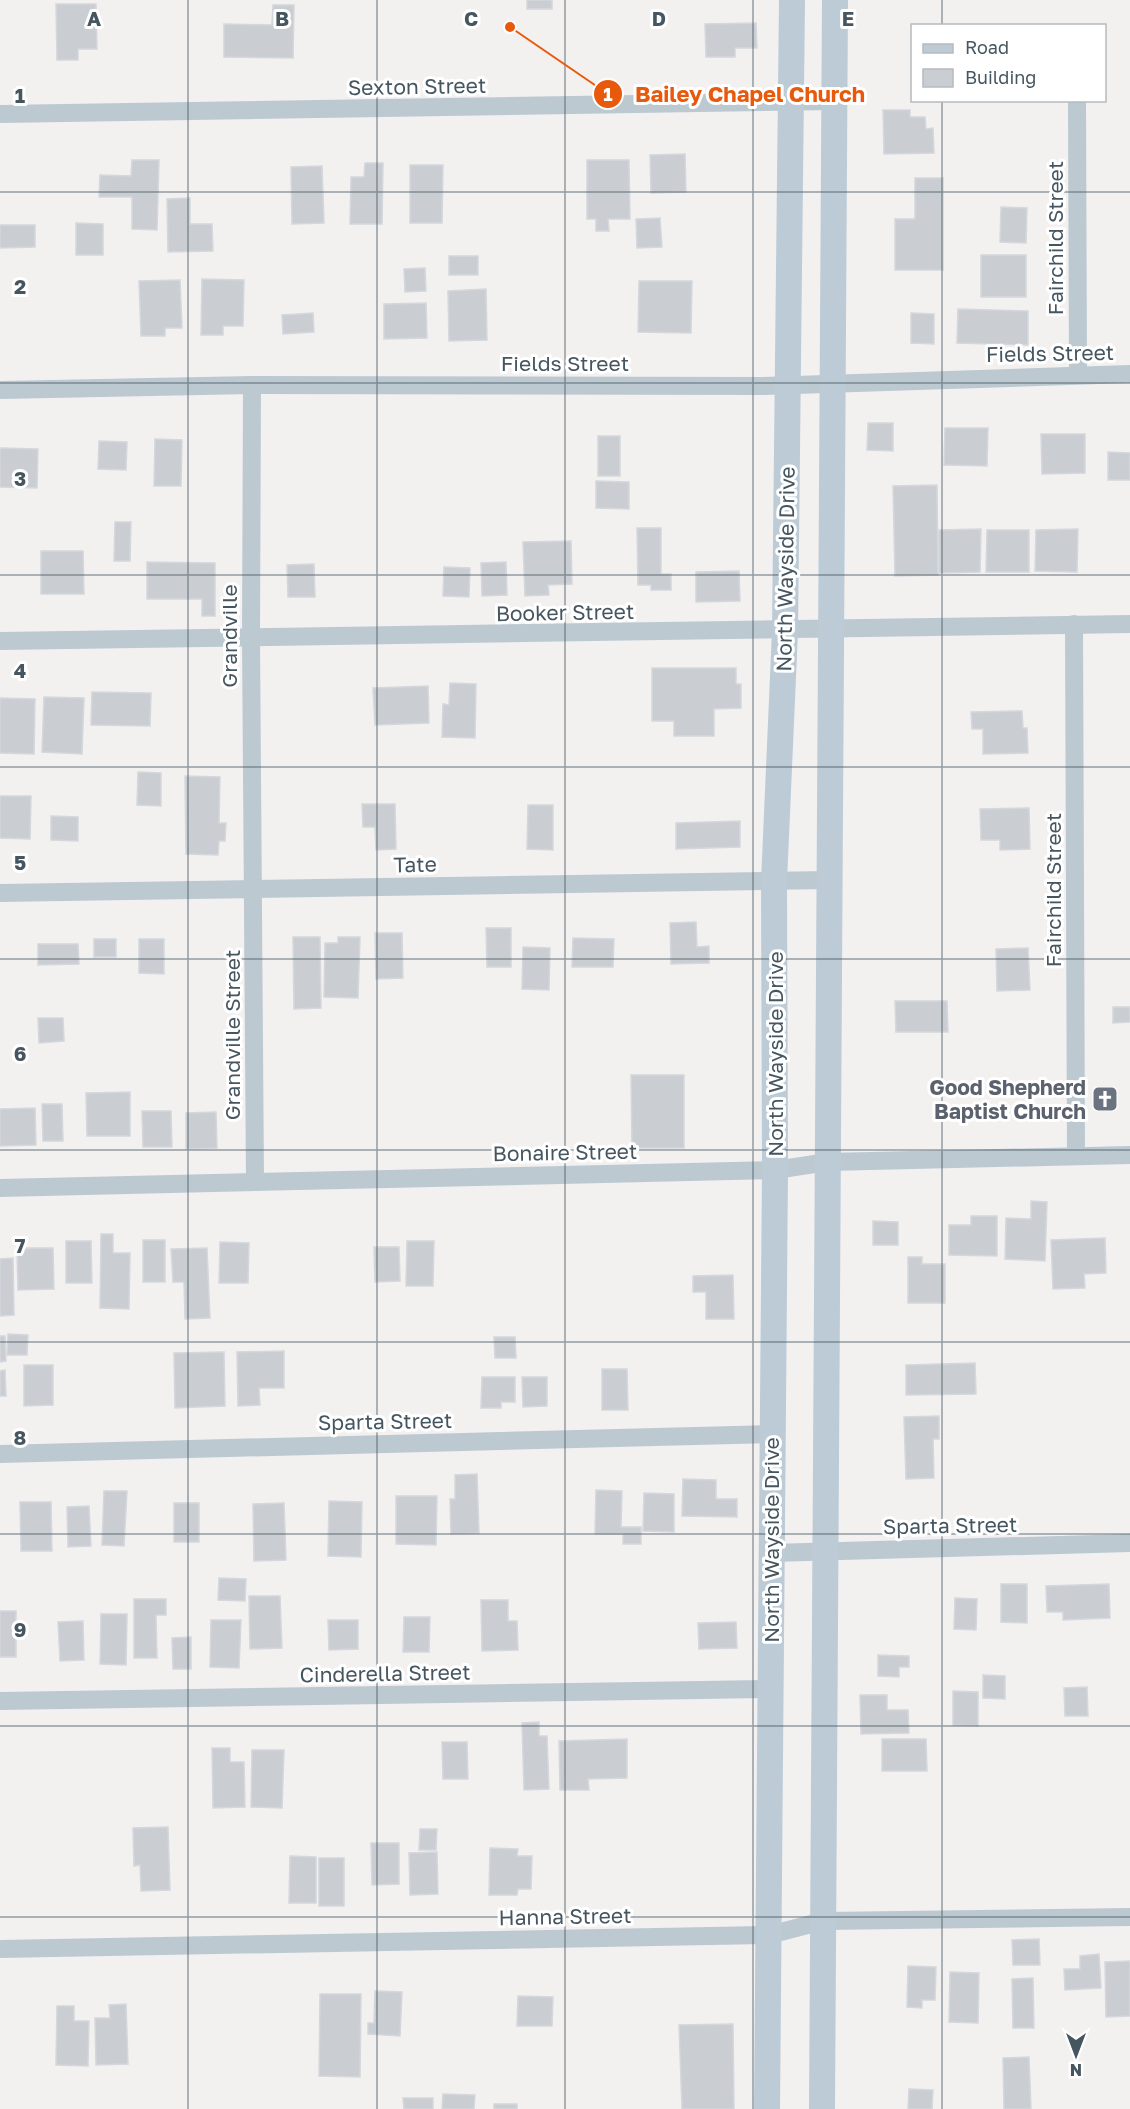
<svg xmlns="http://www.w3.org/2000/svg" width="1130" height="2109" viewBox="0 0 1130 2109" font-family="'Golos Text',sans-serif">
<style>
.building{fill:#caced3;stroke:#d4d7dc;stroke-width:1.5}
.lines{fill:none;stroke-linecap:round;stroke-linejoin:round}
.street{stroke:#bcc9d1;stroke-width:18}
.secondary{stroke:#bccbd6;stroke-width:26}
.grid{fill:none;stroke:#465660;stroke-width:1.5;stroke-opacity:0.55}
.labels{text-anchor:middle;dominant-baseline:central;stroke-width:6;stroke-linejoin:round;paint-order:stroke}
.street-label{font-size:21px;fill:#465660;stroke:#fff}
.worship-label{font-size:21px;font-weight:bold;fill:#5b616d;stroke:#fff;text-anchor:end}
.grid-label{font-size:20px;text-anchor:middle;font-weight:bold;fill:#465660;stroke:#fff;stroke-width:6;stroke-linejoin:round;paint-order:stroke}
.leader{fill:none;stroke:#e8590c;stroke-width:2}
.callout-dot{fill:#e8590c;stroke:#fff;stroke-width:2}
.mark-label{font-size:18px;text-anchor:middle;font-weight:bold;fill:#fff}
.callout-label{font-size:22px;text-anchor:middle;font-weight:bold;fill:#e8590c;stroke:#fff;stroke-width:6;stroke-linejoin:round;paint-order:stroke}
</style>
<rect width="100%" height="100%" fill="#f3f0f0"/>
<g class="building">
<rect x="527" y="0" width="25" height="9"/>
<polygon points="56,4 96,4 97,49 78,49 78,60 57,60"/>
<polygon points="273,5 294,5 293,58 224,57 224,24 272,25"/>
<polygon points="756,23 757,48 735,48 735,57 706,57 705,24"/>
<polygon points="883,110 910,110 910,117 925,117 926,129 933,128 934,153 884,154"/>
<polygon points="685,154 686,192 651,193 650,155"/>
<polygon points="132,160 159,160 157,230 132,229 132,197 99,197 100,175 131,176"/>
<polygon points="587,160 629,160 630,219 608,219 609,231 596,231 596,219 587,219"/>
<polygon points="365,163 383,163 382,224 350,224 351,177 364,177"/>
<polygon points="410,165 443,165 442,223 410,223"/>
<polygon points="322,166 324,223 292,224 291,167"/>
<polygon points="915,178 943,178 943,270 895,270 895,219 915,219"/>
<polygon points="190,198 190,224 212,224 213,251 168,252 167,199"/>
<polygon points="1001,207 1027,208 1026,243 1000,242"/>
<polygon points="660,218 662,247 637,248 636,219"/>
<polygon points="76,223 103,224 103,255 76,255"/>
<polygon points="0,225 35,225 35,247 0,248"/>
<rect x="981" y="255" width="45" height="42"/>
<rect x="449" y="256" width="29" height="19"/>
<polygon points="425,268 426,291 405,292 404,269"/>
<polygon points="202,279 244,280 243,326 223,326 223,335 201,335"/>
<polygon points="180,280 182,328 165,328 165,336 141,336 139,281"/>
<polygon points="639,281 692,281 691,333 638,332"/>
<polygon points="486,289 487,340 449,341 448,291"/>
<polygon points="426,303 427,338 384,339 384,304"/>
<polygon points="958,309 1028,311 1028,345 957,343"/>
<polygon points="313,313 314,332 283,334 282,315"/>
<polygon points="911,313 934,314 934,344 911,343"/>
<polygon points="868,423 893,423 893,451 867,450"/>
<polygon points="945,428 988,428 987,466 944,465"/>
<polygon points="1041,434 1085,434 1085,473 1042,474"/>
<rect x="598" y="436" width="22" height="40"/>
<polygon points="155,439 182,440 181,486 154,486"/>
<polygon points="99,441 127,442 126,470 98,469"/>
<polygon points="0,448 38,449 37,488 0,487"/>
<polygon points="1108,452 1130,453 1130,480 1108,480"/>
<polygon points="596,481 629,482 629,509 596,508"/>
<polygon points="937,485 938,575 895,576 893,486"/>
<polygon points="115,522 131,522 130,561 114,561"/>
<polygon points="637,528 661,528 661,574 671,574 671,590 651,590 651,585 638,585"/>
<polygon points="981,529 980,572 939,573 939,530"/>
<polygon points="1078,529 1077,572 1035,571 1036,530"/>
<polygon points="987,530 1029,530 1029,572 986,572"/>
<polygon points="571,541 572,584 548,585 549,595 525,596 523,542"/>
<polygon points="41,551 83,551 84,594 41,594"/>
<polygon points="147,562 215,563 215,616 202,616 202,599 147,599"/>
<polygon points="506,562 507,595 482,596 481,563"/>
<polygon points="314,564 315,597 288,597 287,565"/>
<polygon points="444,567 470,568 469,597 443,596"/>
<polygon points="739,571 740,601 696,602 696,572"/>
<polygon points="652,668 736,668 736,684 741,684 741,708 714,709 714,736 674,736 674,721 652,721"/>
<polygon points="450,683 476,684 475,738 442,737 443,704 449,705"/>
<polygon points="428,686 429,723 375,725 373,688"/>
<polygon points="92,692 151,693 150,726 91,725"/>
<polygon points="44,697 84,698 82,754 42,752"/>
<polygon points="0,698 35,699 34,754 0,753"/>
<polygon points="1022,711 1023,728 1027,728 1028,753 983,754 983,729 972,729 971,712"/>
<polygon points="138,772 161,773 161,806 137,805"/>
<polygon points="185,776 220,777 219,823 226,823 225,841 219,841 218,855 186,854"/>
<polygon points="0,796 31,796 30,839 0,838"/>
<polygon points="362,804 395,804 396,849 376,850 375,827 363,827"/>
<polygon points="528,805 553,805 553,850 527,849"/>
<polygon points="1029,808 1030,849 1000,850 1000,840 981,840 980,809"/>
<polygon points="51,816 78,817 78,841 51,840"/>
<polygon points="740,821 740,847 676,849 676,823"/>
<polygon points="696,922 697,947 709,946 709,963 671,964 670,923"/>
<polygon points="486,928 511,928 511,967 487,967"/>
<polygon points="375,933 402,933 403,978 376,979"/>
<polygon points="293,937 320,937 321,1008 294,1009"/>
<polygon points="338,937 360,937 358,998 324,997 325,943 338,943"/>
<polygon points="573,938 614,939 613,967 572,967"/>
<rect x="94" y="939" width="22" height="18"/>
<polygon points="139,939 164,939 164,974 139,973"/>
<polygon points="38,944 78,944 79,964 38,965"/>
<polygon points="523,947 550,948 549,990 522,989"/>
<polygon points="1028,948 1030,990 997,991 996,949"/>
<polygon points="895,1001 947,1001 948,1032 896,1032"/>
<polygon points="1113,1007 1130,1007 1130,1022 1113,1023"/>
<polygon points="38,1018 63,1018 64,1041 39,1043"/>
<polygon points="631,1075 684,1075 684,1148 632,1148"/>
<polygon points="130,1092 130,1136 87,1136 86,1093"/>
<polygon points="42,1104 62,1104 63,1141 43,1141"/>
<polygon points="35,1108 36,1145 0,1146 0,1109"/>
<polygon points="142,1111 171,1111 172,1147 143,1147"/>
<polygon points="216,1112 217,1148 186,1149 186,1113"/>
<polygon points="1031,1201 1047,1202 1045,1261 1005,1259 1006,1218 1031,1219"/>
<polygon points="971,1216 997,1216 997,1256 949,1255 949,1225 971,1225"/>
<polygon points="873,1221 898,1222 898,1245 873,1245"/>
<polygon points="101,1234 113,1234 113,1253 130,1253 129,1309 100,1308"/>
<polygon points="1105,1238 1106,1273 1084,1274 1085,1288 1053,1289 1051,1240"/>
<rect x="143" y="1240" width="22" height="42"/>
<polygon points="66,1241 91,1241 92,1283 66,1283"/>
<polygon points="407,1241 434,1241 433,1286 406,1286"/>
<polygon points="220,1242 249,1243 248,1283 219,1283"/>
<polygon points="374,1247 399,1247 400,1281 375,1282"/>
<polygon points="17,1248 53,1248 54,1289 18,1290"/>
<polygon points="207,1248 210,1318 185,1319 184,1282 173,1282 171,1249"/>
<polygon points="908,1257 922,1257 922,1264 945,1264 945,1303 908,1303"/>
<polygon points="13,1258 14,1315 0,1316 0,1259"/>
<polygon points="733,1275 734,1319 706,1319 706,1292 693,1292 693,1276"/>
<polygon points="8,1334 28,1335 27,1355 7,1355"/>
<polygon points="0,1336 5,1336 6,1361 0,1362"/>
<polygon points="494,1337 515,1337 516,1358 495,1358"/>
<polygon points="284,1351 284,1388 259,1388 260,1405 238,1406 237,1352"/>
<polygon points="224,1352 225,1406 175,1408 174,1353"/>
<polygon points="975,1363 976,1394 906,1395 906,1365"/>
<polygon points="24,1365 53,1365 53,1405 24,1406"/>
<polygon points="602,1369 627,1369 628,1410 602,1410"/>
<polygon points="5,1370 6,1396 0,1396 0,1371"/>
<polygon points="482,1377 515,1377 515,1402 501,1402 501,1408 481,1408"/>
<polygon points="522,1377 547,1377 547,1406 523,1407"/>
<polygon points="939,1416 939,1439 933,1439 934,1478 906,1479 904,1417"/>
<polygon points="477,1474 479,1533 451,1534 450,1499 455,1499 455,1475"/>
<polygon points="683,1479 716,1480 716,1499 737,1499 737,1517 682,1516"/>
<polygon points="596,1490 622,1491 621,1527 641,1527 641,1544 623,1544 623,1534 595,1534"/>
<polygon points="104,1491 127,1491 124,1546 102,1545"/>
<polygon points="644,1493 674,1494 674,1532 643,1531"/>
<polygon points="396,1496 437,1496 436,1545 396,1544"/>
<polygon points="329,1501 362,1502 361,1557 328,1556"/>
<polygon points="20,1502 51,1502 52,1551 21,1551"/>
<rect x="174" y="1503" width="25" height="39"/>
<polygon points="284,1503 286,1560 254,1561 253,1504"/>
<polygon points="89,1506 91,1546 68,1547 67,1507"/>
<polygon points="219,1578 246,1579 245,1601 218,1600"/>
<polygon points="1001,1584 1027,1584 1027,1623 1001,1622"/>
<polygon points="1109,1584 1110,1618 1063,1620 1063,1612 1047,1612 1046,1586"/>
<polygon points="249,1596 280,1596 282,1648 250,1649"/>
<polygon points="955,1598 977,1599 976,1630 954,1629"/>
<polygon points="134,1599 166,1599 166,1615 156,1615 157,1658 134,1658"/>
<polygon points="481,1600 508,1600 508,1621 517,1621 518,1650 482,1651"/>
<rect x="0" y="1611" width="16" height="46"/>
<polygon points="101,1614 127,1614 126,1665 100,1664"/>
<polygon points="404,1617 430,1617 429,1652 403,1652"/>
<polygon points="211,1620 241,1620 239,1668 210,1667"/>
<polygon points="328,1620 358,1620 358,1649 329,1650"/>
<polygon points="83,1621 84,1660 60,1661 58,1622"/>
<polygon points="736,1622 737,1648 699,1649 698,1623"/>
<polygon points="191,1637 191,1669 173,1669 172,1638"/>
<polygon points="878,1655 909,1656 909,1667 899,1667 899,1677 878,1676"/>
<polygon points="983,1675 1005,1676 1005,1699 983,1698"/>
<polygon points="1087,1687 1088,1716 1065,1716 1064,1688"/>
<polygon points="953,1691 978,1692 978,1726 953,1725"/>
<polygon points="860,1695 887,1695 887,1710 908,1710 909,1733 861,1734"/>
<polygon points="539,1722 539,1736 547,1736 549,1789 524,1790 522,1723"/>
<polygon points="627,1739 627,1778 588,1779 589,1790 560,1790 559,1741"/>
<polygon points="882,1739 926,1739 927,1771 882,1771"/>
<polygon points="442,1742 467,1742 468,1779 443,1779"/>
<polygon points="212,1748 230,1748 230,1762 244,1762 245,1807 213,1808"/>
<polygon points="252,1750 284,1750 282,1808 251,1807"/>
<polygon points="168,1827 170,1890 141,1891 140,1865 134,1866 133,1828"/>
<polygon points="420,1829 437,1829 436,1850 419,1850"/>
<polygon points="371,1843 399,1843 399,1884 372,1885"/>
<polygon points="490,1848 518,1849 517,1856 532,1856 531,1889 518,1889 517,1895 489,1895"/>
<polygon points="437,1852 438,1894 410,1895 409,1853"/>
<polygon points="290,1856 316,1857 316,1903 289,1903"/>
<rect x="319" y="1858" width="25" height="48"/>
<polygon points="1039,1939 1040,1965 1013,1965 1012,1940"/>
<polygon points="1099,1954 1101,1988 1065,1990 1064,1969 1080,1969 1080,1956"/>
<polygon points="1130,1961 1130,2016 1106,2017 1105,1962"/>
<polygon points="908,1966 936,1967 935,2000 922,2000 922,2008 907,2007"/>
<polygon points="950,1972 979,1973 978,2023 949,2022"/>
<polygon points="1033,1978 1034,2028 1013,2028 1012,1979"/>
<polygon points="375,1991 402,1992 400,2036 368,2034 368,2023 374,2023"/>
<polygon points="320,1994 361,1994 360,2077 319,2076"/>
<polygon points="518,1996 553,1997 552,2026 517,2026"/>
<polygon points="126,2004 128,2064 96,2065 95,2018 110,2018 109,2005"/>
<polygon points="57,2006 74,2006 74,2021 89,2021 88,2066 56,2065"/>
<polygon points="733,2024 734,2109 682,2109 679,2025"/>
<polygon points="1029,2057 1031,2109 1004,2109 1003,2058"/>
<polygon points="909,2089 933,2090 932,2109 908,2109"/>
<polygon points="443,2094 475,2095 474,2109 442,2109"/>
<polygon points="403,2098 433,2098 433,2109 404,2109"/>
<rect x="494" y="2104" width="23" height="5"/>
</g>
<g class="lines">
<g class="street">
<polyline points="1077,100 1078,374"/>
<polyline points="0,114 834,101"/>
<polyline points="252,385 251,638 255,1182"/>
<polyline points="0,390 252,385 764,386 1130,374"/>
<polyline points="1074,624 1076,1155"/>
<polyline points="0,641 1130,624"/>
<polyline points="0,893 830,880"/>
<polyline points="0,1188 775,1170 828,1162 1130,1155"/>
<polyline points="0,1454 771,1434"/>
<polyline points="771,1553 1130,1543"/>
<polyline points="0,1701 770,1689"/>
<polyline points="0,1949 769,1935 823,1921 1130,1917"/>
</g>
<g class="secondary">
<polyline points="767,2109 775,1170 774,882 785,631 792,0"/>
<polyline points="822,2109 835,0"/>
</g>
</g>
<path class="grid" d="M 188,0 L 188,2109M 377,0 L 377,2109M 565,0 L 565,2109M 753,0 L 753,2109M 942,0 L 942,26M 942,100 L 942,2109M 0,192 L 1130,192M 0,383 L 1130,383M 0,575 L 1130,575M 0,767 L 1130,767M 0,959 L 1130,959M 0,1150 L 1130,1150M 0,1342 L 1130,1342M 0,1534 L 1130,1534M 0,1726 L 1130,1726M 0,1917 L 1130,1917"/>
<defs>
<g id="church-square" transform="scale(1.35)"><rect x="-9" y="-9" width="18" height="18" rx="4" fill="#6b7280" stroke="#fff"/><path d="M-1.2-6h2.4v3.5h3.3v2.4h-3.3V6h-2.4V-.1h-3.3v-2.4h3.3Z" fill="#fff"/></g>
</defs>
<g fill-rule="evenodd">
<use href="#church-square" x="1105" y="1099"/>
</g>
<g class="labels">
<g class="street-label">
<text transform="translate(417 86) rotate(-1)">Sexton Street</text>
<text transform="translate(1055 238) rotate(-90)">Fairchild Street</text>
<text transform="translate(1050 353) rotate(-1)">Fields Street</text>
<text x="565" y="363">Fields Street</text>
<text transform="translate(785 569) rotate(-89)">North Wayside Drive</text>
<text transform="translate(565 612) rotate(-1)">Booker Street</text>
<text transform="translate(229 636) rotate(-90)">Grandville</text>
<text transform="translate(415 864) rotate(-1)">Tate</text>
<text transform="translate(1053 890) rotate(-90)">Fairchild Street</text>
<text transform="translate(232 1035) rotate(-90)">Grandville Street</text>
<text transform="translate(775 1054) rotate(-90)">North Wayside Drive</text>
<text transform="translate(565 1152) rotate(-1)">Bonaire Street</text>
<text transform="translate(385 1421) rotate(-1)">Sparta Street</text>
<text transform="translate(950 1525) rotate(-1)">Sparta Street</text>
<text transform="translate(771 1540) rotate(-90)">North Wayside Drive</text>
<text transform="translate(385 1673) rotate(-1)">Cinderella Street</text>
<text transform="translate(565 1916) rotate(-1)">Hanna Street</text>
</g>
<g class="worship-label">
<text x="1086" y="1087">Good Shepherd<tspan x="1086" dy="24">Baptist Church</tspan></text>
</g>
</g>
<g class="grid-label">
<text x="94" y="26">A</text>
<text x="282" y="26">B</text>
<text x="471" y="26">C</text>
<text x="659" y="26">D</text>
<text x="848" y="26">E</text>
<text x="20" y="103">1</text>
<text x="20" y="294">2</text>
<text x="20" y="486">3</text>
<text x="20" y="678">4</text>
<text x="20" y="870">5</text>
<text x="20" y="1061">6</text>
<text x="20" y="1253">7</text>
<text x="20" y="1445">8</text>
<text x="20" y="1637">9</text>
</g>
<path class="leader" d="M510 27L608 94"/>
<g class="callout-dot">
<circle cx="510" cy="27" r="6"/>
<circle cx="608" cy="94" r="15"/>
</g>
<g class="mark-label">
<text x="608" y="101">1</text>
</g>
<g class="callout-label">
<text x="750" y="102">Bailey Chapel Church</text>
</g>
<rect x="911" y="24" width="195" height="78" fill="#ffffff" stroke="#b5bbbf" stroke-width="1.5"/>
<rect x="923" y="44" width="30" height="9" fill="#bccbd6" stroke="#b5bbbf" stroke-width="1.5"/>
<text x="965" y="54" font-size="18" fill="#465660">Road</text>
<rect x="923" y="69" width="30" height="18" fill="#caced3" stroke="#b5bbbf" stroke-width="1.5"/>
<text x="965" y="84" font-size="18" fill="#465660">Building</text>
<g transform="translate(1076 2055) rotate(180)" stroke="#ffffff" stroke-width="4.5" paint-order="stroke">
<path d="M0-4.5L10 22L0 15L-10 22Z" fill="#465660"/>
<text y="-9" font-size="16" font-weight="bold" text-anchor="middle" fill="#465660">N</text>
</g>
</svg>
